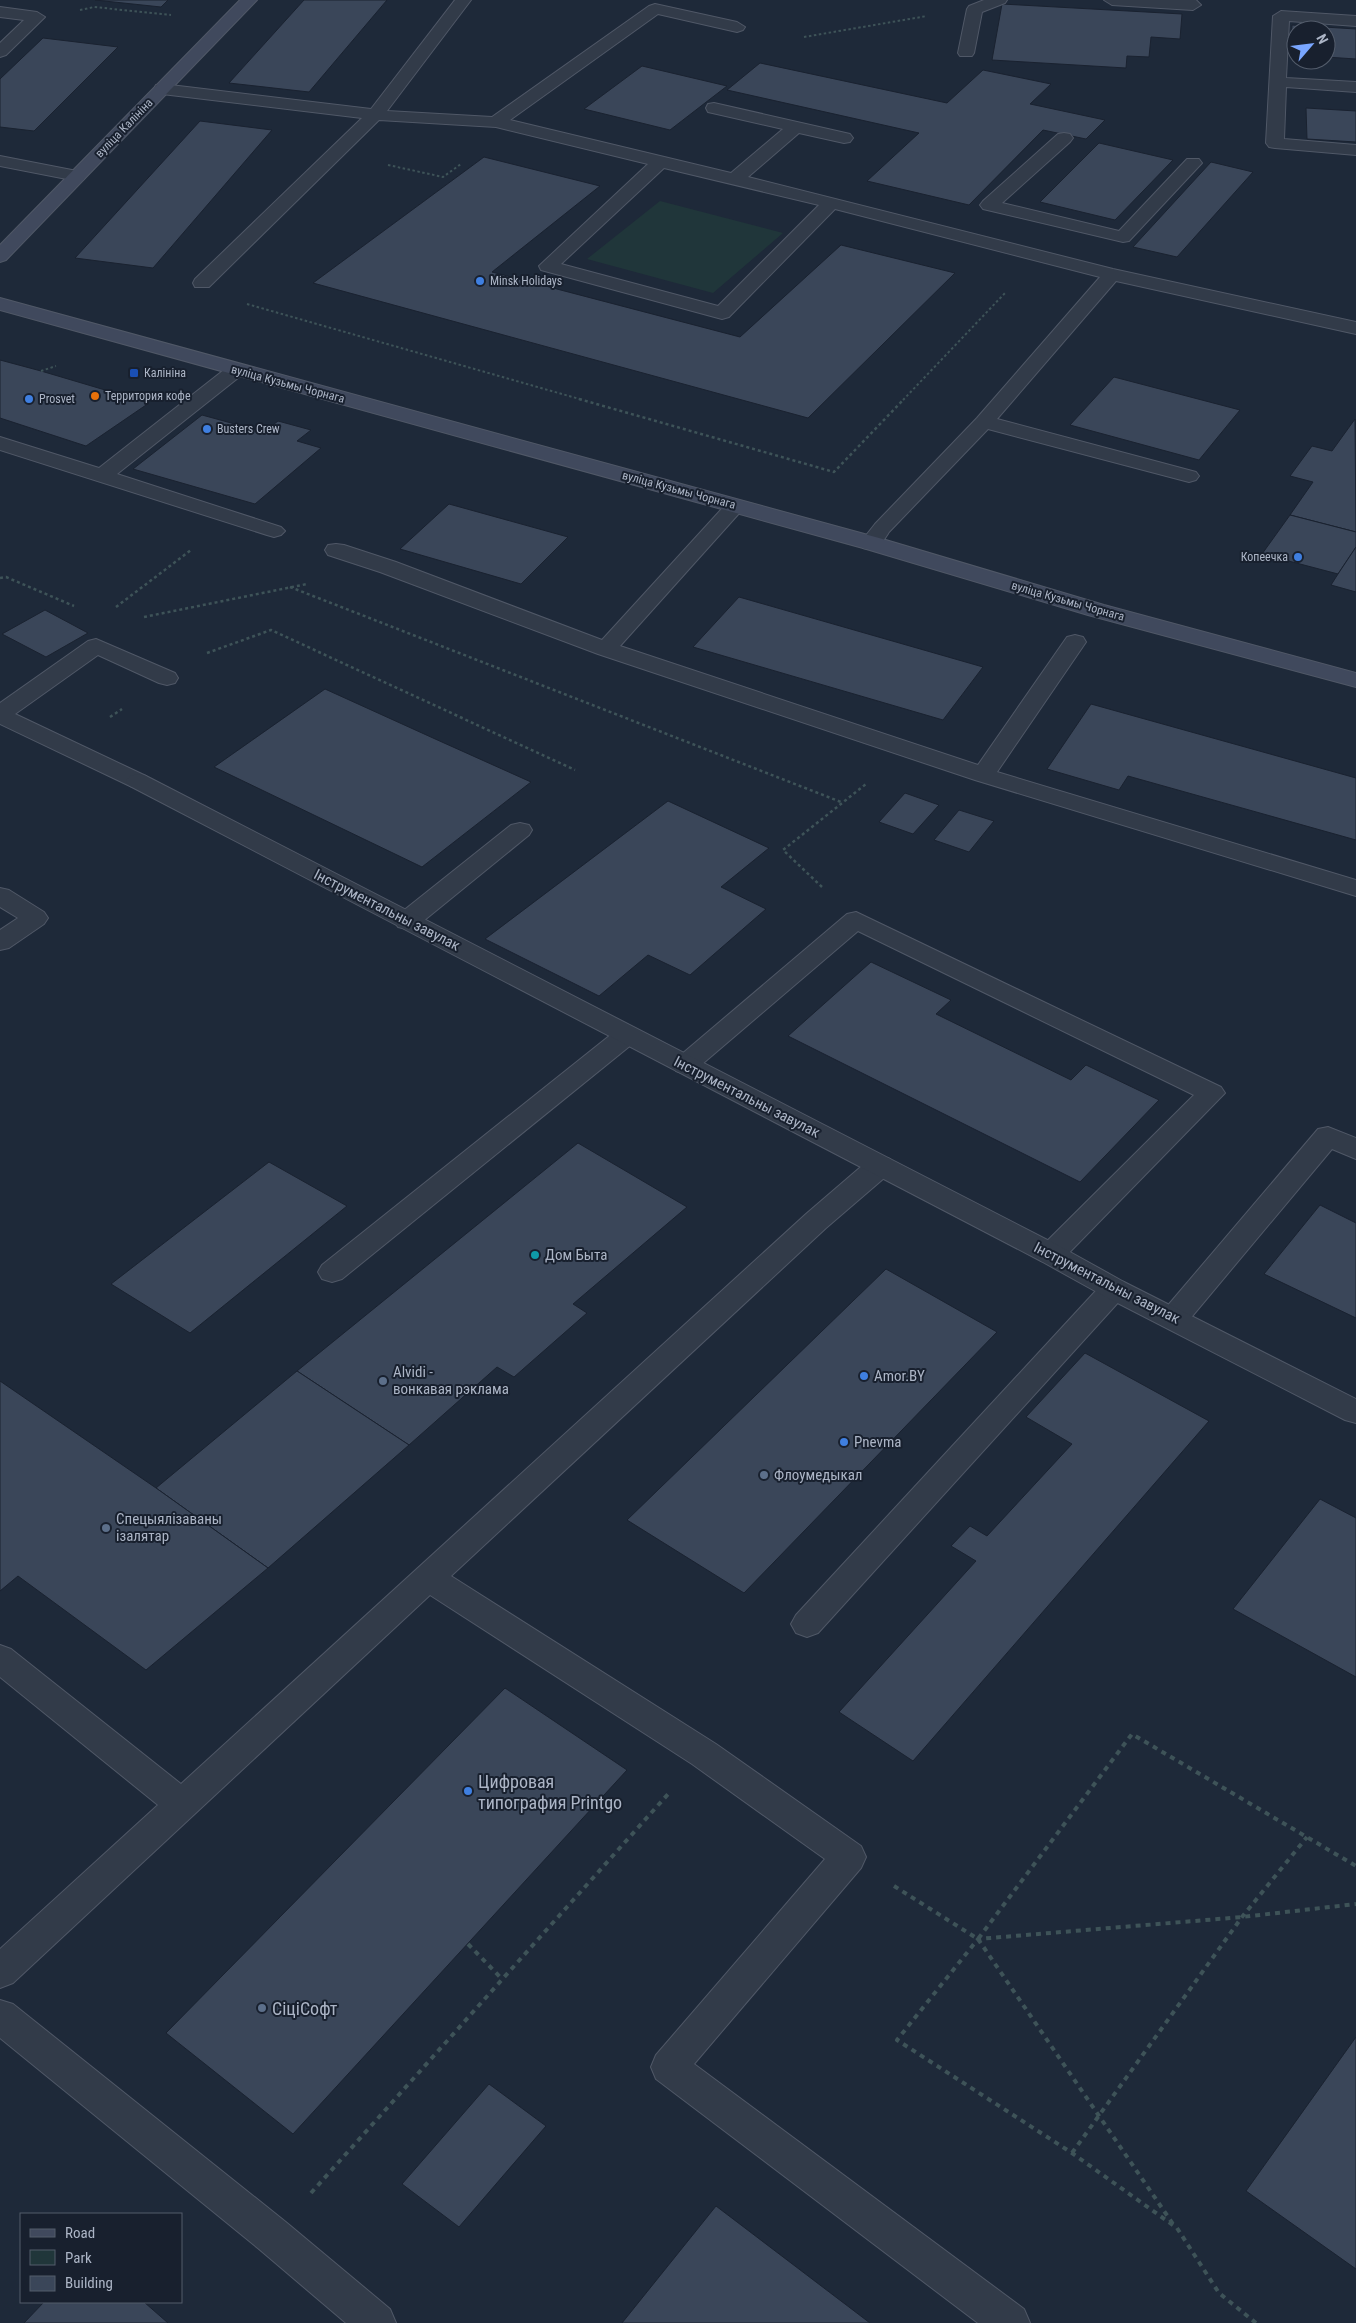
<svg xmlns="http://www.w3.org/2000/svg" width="1356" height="2323" viewBox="0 0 1356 2323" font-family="'Roboto Condensed',sans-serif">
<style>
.green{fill:#20363a}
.building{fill:#3a4659;stroke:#1a2230}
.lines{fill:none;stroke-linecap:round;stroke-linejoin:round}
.service-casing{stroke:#505867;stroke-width:2}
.minor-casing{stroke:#505867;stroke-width:2}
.secondary-casing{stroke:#505867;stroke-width:2}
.path-far2{stroke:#3e5358;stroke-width:2;stroke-dasharray:2.5 2.5;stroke-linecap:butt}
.path-far1{stroke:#3e5358;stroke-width:2.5;stroke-dasharray:3 3;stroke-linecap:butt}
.path{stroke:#3e5358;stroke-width:4;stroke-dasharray:5 5;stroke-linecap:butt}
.service{fill:#323b49;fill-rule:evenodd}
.minor{fill:#323b49;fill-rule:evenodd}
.secondary{fill:#40495d;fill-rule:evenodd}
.shop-dot{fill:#3f7fe0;stroke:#18202e;stroke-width:2}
.transit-dot{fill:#1a4fb4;stroke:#18202e;stroke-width:2}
.food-dot{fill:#e8710a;stroke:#18202e;stroke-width:2}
.culture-dot{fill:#0f9aa8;stroke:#18202e;stroke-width:2}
.service-dot{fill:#5c6f8a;stroke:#18202e;stroke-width:2}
.labels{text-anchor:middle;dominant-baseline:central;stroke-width:4;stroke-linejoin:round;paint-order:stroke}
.far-street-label{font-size:12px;fill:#acb5c6;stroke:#18202e}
.far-poi-label{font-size:12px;fill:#acb5c6;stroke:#18202e;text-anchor:start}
.street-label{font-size:15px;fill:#acb5c6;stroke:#18202e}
.poi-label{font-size:15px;fill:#acb5c6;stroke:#18202e;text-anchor:start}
.near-poi-label{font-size:18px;fill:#acb5c6;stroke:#18202e;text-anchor:start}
</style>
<rect width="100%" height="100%" fill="#1e2939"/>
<polygon class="green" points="660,201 783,233 713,293 587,259"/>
<g class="building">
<polygon points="95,0 168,0 161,7"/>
<polygon points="304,0 387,0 309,92 229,83"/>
<polygon points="1002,4 1182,14 1180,39 1151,37 1149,57 1127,56 1126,68 992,60"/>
<polygon points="1292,25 1356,29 1356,59 1326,57 1326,30 1296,30 1296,55 1291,55"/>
<polygon points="43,38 118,47 34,131 0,127 0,79"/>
<polygon points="760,63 947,103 983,70 1051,84 1030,104 1105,120 1086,139 1043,130 969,205 867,181 919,133 727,90"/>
<polygon points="642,66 727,86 670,130 584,109"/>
<polygon points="1306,108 1356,111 1356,142 1307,139"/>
<polygon points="200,121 272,130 153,268 75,258"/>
<polygon points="1099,143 1173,160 1115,220 1040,202"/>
<polygon points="484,157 600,186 492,272 740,337 841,245 955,273 808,418 313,283"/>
<polygon points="1211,162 1253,172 1177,257 1133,247"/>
<polygon points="0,360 41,371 149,403 86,446 0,418"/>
<polygon points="1114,377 1240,410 1199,460 1070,425"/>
<polygon points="202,415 264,432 278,421 311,430 297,441 321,448 255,504 133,469"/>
<polygon points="1355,419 1356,532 1290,515 1313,482 1290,476 1312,446 1332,451"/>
<polygon points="449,504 568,537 521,584 400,549"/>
<polygon points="1290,515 1356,532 1356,547 1338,574 1262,554"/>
<polygon points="1356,547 1356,592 1331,585 1338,574"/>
<polygon points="739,597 983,667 943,720 693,647"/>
<polygon points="45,610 88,633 46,657 2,634"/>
<polygon points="325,689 433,738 531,782 422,867 214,767"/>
<polygon points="1091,704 1356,778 1356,840 1128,776 1119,790 1047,769"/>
<polygon points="905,793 939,805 913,834 879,822"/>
<polygon points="668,801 769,848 721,887 766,909 690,975 648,955 599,996 485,939"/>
<polygon points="959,810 994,821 969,852 934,840"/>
<polygon points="871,962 951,1000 936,1014 1071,1080 1086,1065 1159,1100 1080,1182 788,1036"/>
<polygon points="578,1143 687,1207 573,1304 587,1313 514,1377 497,1367 409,1445 297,1371"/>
<polygon points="269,1162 347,1206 190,1333 111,1284"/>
<polygon points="1320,1205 1356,1223 1356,1318 1264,1274"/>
<polygon points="886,1269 997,1332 744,1593 627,1520"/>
<polygon points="1085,1353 1209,1421 913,1761 839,1712 976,1561 951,1546 970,1526 987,1536 1072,1444 1026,1417"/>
<polygon points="297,1371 409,1445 268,1568 156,1488"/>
<polygon points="0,1381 156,1488 268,1568 146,1670 18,1576 0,1591"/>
<polygon points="1320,1499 1356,1518 1356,1677 1233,1609"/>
<polygon points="505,1688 627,1770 293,2134 166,2033"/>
<polygon points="1356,2037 1356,2269 1246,2191"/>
<polygon points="489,2084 546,2126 459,2227 402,2184"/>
<polygon points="716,2206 870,2323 622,2323"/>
<polygon points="44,2302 144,2302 168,2323 24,2323"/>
</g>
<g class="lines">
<g class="service-casing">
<g id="service">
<path d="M 455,0 L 471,0 L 387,111 L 492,117 L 649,6 L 655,4 L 737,22 L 745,27 L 743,30 L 737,32 L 658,14 L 510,120 L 731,173 L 783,129 L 708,112 L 706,108 L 708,104 L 714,103 L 850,134 L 853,138 L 850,142 L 844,143 L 799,133 L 748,177 L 1113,269 L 1356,322 L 1356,334 L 1116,281 L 997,419 L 1196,472 L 1199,476 L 1196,480 L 1189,482 L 988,429 L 889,532 C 882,543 878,551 863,548 L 860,543 L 875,524 L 977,418 L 1100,277 L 835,209 L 729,317 L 722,319 L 541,270 L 539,266 L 648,164 L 496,127 L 379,120 L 209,287 L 195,287 L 193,283 L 195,279 L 362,118 L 162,94 L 156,93 L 154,89 L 156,85 L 162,84 L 371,109 ZM 664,168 L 819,205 L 718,306 L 561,264 Z"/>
<polygon points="984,0 1007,0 1005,3 982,12 974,53 972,56 960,56 958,53 967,9 969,6"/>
<polygon points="1104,0 1196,0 1201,5 1193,10 1112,5"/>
<polygon points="0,7 37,12 45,17 6,55 0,57 0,43 24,20 0,17"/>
<polygon points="1281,11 1356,16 1356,26 1289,21 1286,78 1356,82 1356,92 1286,87 1284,139 1356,145 1356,155 1275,148 1269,147 1266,143 1273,16"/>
<polygon points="1064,133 1070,134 1073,138 1070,142 1002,203 1119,231 1187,159 1199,159 1202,163 1129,241 1123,242 983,209 980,205 983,201 1058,134"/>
<polygon points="0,156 77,171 83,172 86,176 83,180 77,181 0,166"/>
<polygon points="236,364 243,366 246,370 243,374 117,474 281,527 285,531 281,535 274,537 267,535 0,450 0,437 99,468 229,366"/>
<polygon points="735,500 742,502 745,506 742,510 620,646 978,765 1067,637 1075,635 1083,637 1086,642 997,772 1356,880 1356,896 975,780 598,654 380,572 328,555 325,550 328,545 336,544 344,545 396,562 602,640 728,502"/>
<polygon points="96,639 175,673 178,678 175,683 167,685 159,683 98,655 15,714 146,776 150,781 146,786 138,788 130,786 0,724 0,703 88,641"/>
<polygon points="520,823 529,825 532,830 529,835 416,927 407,929 398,927 394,921 398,915 511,825"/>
<polygon points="0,888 9,890 44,912 48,918 44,924 9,948 0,950 0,930 18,918 0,907"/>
<polygon points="856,912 1221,1087 1225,1093 1061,1261 1051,1264 1041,1261 1037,1254 1041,1247 1194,1095 858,931 694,1071 685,1074 676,1071 672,1065 676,1059 847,914"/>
<polygon points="627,1026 636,1029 640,1035 636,1041 342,1279 332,1282 322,1279 318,1272 322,1265 618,1029"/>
<polygon points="1328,1127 1356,1138 1356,1159 1332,1149 1184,1326 1174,1329 1164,1326 1159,1318 1164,1310 1318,1129"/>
<polygon points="880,1156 890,1159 894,1166 890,1173 826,1228 451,1576 716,1744 861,1846 866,1857 861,1868 694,2064 1024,2309 1030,2323 978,2323 656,2079 651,2067 656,2055 825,1859 692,1764 430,1595 13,1983 0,1988 0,1949 158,1805 0,1677 0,1645 11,1649 181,1784 806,1214 870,1159"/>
<polygon points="1114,1279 1124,1282 1128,1289 1124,1296 818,1633 807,1637 796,1633 791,1624 796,1615 1104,1282"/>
<polygon points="0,2000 13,2004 287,2223 390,2309 396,2323 346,2323 259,2249 0,2038"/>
</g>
</g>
<g class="minor-casing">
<polygon id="minor" points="138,774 146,776 1061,1247 1124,1282 1356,1399 1356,1423 1345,1420 1104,1296 1041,1261 130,786 126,781 130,776"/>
</g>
<g class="secondary-casing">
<g id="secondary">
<polygon points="240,0 257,0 6,260 0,262 0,245"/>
<polygon points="0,298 879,538 1104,605 1356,673 1356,687 1088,615 863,548 0,310"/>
</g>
</g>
<g class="path-far2">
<polyline points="80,10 94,7 171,15"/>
<polyline points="804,37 927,16"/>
<polyline points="388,165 443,177 461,164"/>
<polyline points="247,304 583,400"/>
<polyline points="41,371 56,366"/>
<polyline points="903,400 1006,292"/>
</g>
<g class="path-far1">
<polyline points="579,399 834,472 904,399"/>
<polyline points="0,578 6,577 74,606"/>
<polyline points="290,587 841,802"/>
<polyline points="116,607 191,550"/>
<polyline points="144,617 307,584"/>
<polyline points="207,653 271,630 575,770"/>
<polyline points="110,717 122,709"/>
<polyline points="822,887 783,850 866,784"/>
</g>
<g class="path">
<polyline points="894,1886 978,1939 1132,1734 1356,1866"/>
<polyline points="978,1939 1175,2227"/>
<polyline points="468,1944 502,1979"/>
<polyline points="1072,2153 1242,1917 1307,1837"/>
<polyline points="311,2193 669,1793"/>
<polyline points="1256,2323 1219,2293 1177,2228 1072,2153 897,2040 978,1939 1242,1917 1356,1904"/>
</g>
<use href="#service" class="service"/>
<use href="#minor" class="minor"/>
<use href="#secondary" class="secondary"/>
</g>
<g class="shop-dot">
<circle cx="480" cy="281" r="5"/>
<circle cx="29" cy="399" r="5"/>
<circle cx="207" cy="429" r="5"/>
<circle cx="1298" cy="557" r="5"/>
<circle cx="864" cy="1376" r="5"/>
<circle cx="844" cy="1442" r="5"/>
<circle cx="468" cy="1791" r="5"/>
</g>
<rect class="transit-dot" x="129" y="368" width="10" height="10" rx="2.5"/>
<circle class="food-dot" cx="95" cy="396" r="5"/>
<circle class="culture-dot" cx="535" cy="1255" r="5"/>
<g class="service-dot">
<circle cx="383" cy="1381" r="5"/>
<circle cx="764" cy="1475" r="5"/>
<circle cx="106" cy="1528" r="5"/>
<circle cx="262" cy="2008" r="5"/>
</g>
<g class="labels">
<g class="far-street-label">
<text transform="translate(124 128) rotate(-46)">вуліца Калініна</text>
<text transform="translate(288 384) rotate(15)">вуліца Кузьмы Чорнага</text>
<text transform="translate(679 490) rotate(15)">вуліца Кузьмы Чорнага</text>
<text transform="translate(1068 601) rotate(16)">вуліца Кузьмы Чорнага</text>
</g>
<g class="far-poi-label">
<text x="490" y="281">Minsk Holidays</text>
<text x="144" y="373">Калініна</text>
<text x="105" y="396">Территория кофе</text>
<text x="39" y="399">Prosvet</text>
<text x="217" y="429">Busters Crew</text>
<text x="1288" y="557" text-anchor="end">Копеечка</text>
</g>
<g class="street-label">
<text transform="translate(387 910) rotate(27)">Інструментальны завулак</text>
<text transform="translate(747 1097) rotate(27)">Інструментальны завулак</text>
<text transform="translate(1107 1283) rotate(27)">Інструментальны завулак</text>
</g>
<g class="poi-label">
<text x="545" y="1255">Дом Быта</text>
<text x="393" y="1372">Alvidi -<tspan x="393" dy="17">вонкавая рэклама</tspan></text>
<text x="874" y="1376">Amor.BY</text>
<text x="854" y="1442">Pnevma</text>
<text x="774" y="1475">Флоумедыкал</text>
<text x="116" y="1519">Спецыялізаваны<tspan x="116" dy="17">ізалятар</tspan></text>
</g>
<g class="near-poi-label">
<text x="478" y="1781">Цифровая<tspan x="478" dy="21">типография Printgo</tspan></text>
<text x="272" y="2008">СіціСофт</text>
</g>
</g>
<rect x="20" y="2213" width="162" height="90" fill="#18202e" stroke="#535c6b"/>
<rect x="30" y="2229" width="25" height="8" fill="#40495d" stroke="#535c6b"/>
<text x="65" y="2238" font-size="15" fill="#acb5c6">Road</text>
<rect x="30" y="2250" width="25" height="15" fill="#20363a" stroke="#535c6b"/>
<text x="65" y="2263" font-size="15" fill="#acb5c6">Park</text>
<rect x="30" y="2276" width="25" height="15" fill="#3a4659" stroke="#535c6b"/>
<text x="65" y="2288" font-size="15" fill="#acb5c6">Building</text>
<g transform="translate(1311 45) rotate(62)"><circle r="24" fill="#18202e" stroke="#535c6b"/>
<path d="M0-4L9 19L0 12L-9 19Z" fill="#79a6ff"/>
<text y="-8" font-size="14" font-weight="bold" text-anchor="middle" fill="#acb5c6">N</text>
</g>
</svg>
